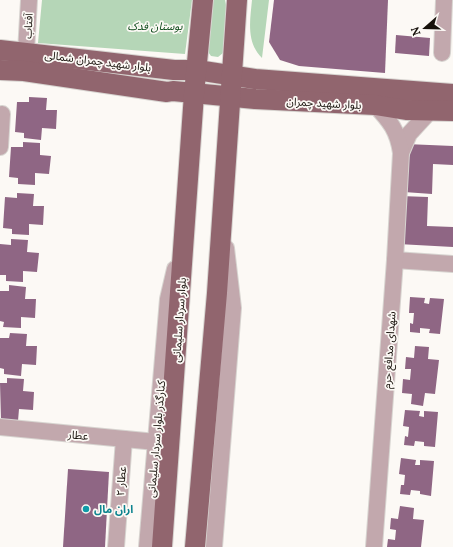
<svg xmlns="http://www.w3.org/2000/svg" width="453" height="547" viewBox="0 0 453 547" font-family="Lora,'Noto Sans Arabic',serif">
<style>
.green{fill:#b5d6b7}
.building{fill:#8f6684}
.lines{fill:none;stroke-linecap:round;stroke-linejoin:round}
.minor-casing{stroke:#d7d4d0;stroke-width:18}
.major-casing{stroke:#d7d4d0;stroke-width:22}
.minor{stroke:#c2a8ad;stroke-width:16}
.major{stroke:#91656e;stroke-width:20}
.culture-dot{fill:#0f9aa8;stroke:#fcf9f5;stroke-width:1.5}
.labels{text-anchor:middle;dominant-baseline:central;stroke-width:3.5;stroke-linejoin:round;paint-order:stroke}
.street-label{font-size:11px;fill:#17110b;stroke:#fcf9f5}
.park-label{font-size:11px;font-style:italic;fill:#0c4919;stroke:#fcf9f5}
.culture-label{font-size:11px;font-weight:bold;fill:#0d838f;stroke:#fcf9f5;text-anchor:start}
</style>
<rect width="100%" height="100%" fill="#fcf9f5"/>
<g class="green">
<polygon points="42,0 192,0 185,54 38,43"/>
<polygon points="212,0 225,0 227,10 223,53 218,57 211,56 206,49"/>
<path d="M 252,0 L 269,0 L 262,58 C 246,42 250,21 252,0 Z"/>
</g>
<g class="building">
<polygon points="274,0 388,0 385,73 299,66 280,60 269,42"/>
<polygon points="396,35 430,38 429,56 395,53"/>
<polygon points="29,97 47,98 46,110 57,110 56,129 42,128 41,140 24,138 24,133 15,132 17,102 29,102"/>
<polygon points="23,142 40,143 40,155 51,156 49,174 35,173 35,185 18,184 18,178 9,177 11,147 23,147"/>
<polygon points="406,144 453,146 453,165 433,164 432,194 404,192"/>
<polygon points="17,193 34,194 33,206 44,206 43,225 29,224 29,235 12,234 12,229 3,228 5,197 17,198"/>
<polygon points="400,196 428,197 427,226 453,227 453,247 398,244"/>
<polygon points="11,239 28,240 27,252 39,253 37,272 23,271 23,282 6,281 6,275 0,275 0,244 11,245"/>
<polygon points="9,285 26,287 25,299 36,299 35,318 21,317 21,328 3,327 4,322 0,321 0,291 9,291"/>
<polygon points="410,297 425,298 424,303 429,304 430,298 444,299 440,334 429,333 430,329 420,328 420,333 410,332 410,323 413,324 414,313 409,313"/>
<polygon points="10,333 27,334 26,346 37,346 36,365 22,364 21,376 4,374 4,369 0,368 0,338 9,338"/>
<polygon points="415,346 429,347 428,359 439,360 435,394 425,393 423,406 411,404 412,394 402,393 403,379 410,380 411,369 405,369 406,357 414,358"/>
<polygon points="7,378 24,379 23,391 34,392 33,410 19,409 18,421 1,420 0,383 7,383"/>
<polygon points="405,410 420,411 419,416 424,417 424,411 438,412 435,447 424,446 424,442 415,441 414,446 404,445 405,436 408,437 409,427 403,426"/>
<polygon points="401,458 416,460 415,465 420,465 420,460 434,461 431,496 420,494 420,491 411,490 410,495 400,494 401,485 404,485 405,475 399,474"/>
<polygon points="68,469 109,472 105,547 63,547"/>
<polygon points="400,506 414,508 413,519 424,520 421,547 387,547 388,539 395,540 396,530 390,529 391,518 398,519"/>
</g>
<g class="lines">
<g class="minor-casing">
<g id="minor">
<polyline points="26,52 29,0"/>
<polyline points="442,53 444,0"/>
<polyline points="0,147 2,114"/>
<polyline points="401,153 409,134 432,109"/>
<polyline points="395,260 453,264"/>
<polyline points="0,427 156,442"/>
<polyline points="116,547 124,439"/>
<polyline points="147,547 168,299 175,269"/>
<polyline points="214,547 233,308 226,248"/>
<path d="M 374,547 L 395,260 L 401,153 C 398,131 390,121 375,105"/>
</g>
</g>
<g class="major-casing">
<g id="major">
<polyline points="0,50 174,70 197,70 255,79 453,94"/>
<polyline points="0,70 24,71 167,92 173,91 255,99 375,105 406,110 453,111"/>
<polyline points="162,547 194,94 203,0"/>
<polyline points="195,547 217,293 237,0"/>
</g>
</g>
<use href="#minor" class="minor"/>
<use href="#major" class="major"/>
</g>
<circle class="culture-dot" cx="86" cy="509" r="4"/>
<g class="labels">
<g class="street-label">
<text transform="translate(28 26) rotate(-87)">آفتاب</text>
<text transform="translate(98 61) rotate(7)">بلوار شهید چمران شمالی</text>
<text transform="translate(324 103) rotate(3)">بلوار شهید چمران</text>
<text transform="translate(179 320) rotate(-86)">بلوار سردار سلیمانی</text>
<text transform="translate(389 350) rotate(-86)">شهدای مدافع حرم</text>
<text transform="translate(78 435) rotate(5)">عطار</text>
<text transform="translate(156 439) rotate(-85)">کنارگذر بلوار سردار سلیمانی</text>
<text transform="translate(121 481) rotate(-86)">عطار ۲</text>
</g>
<g class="park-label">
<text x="155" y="26">بوستان فدک</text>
</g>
<g class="culture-label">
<text x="94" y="509">اران مال</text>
</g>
</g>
<g transform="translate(425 28) rotate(250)" stroke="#fcf9f5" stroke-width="3" paint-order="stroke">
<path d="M0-3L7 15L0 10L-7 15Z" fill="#17110b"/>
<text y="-6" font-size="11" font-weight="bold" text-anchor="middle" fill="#17110b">N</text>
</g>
</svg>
